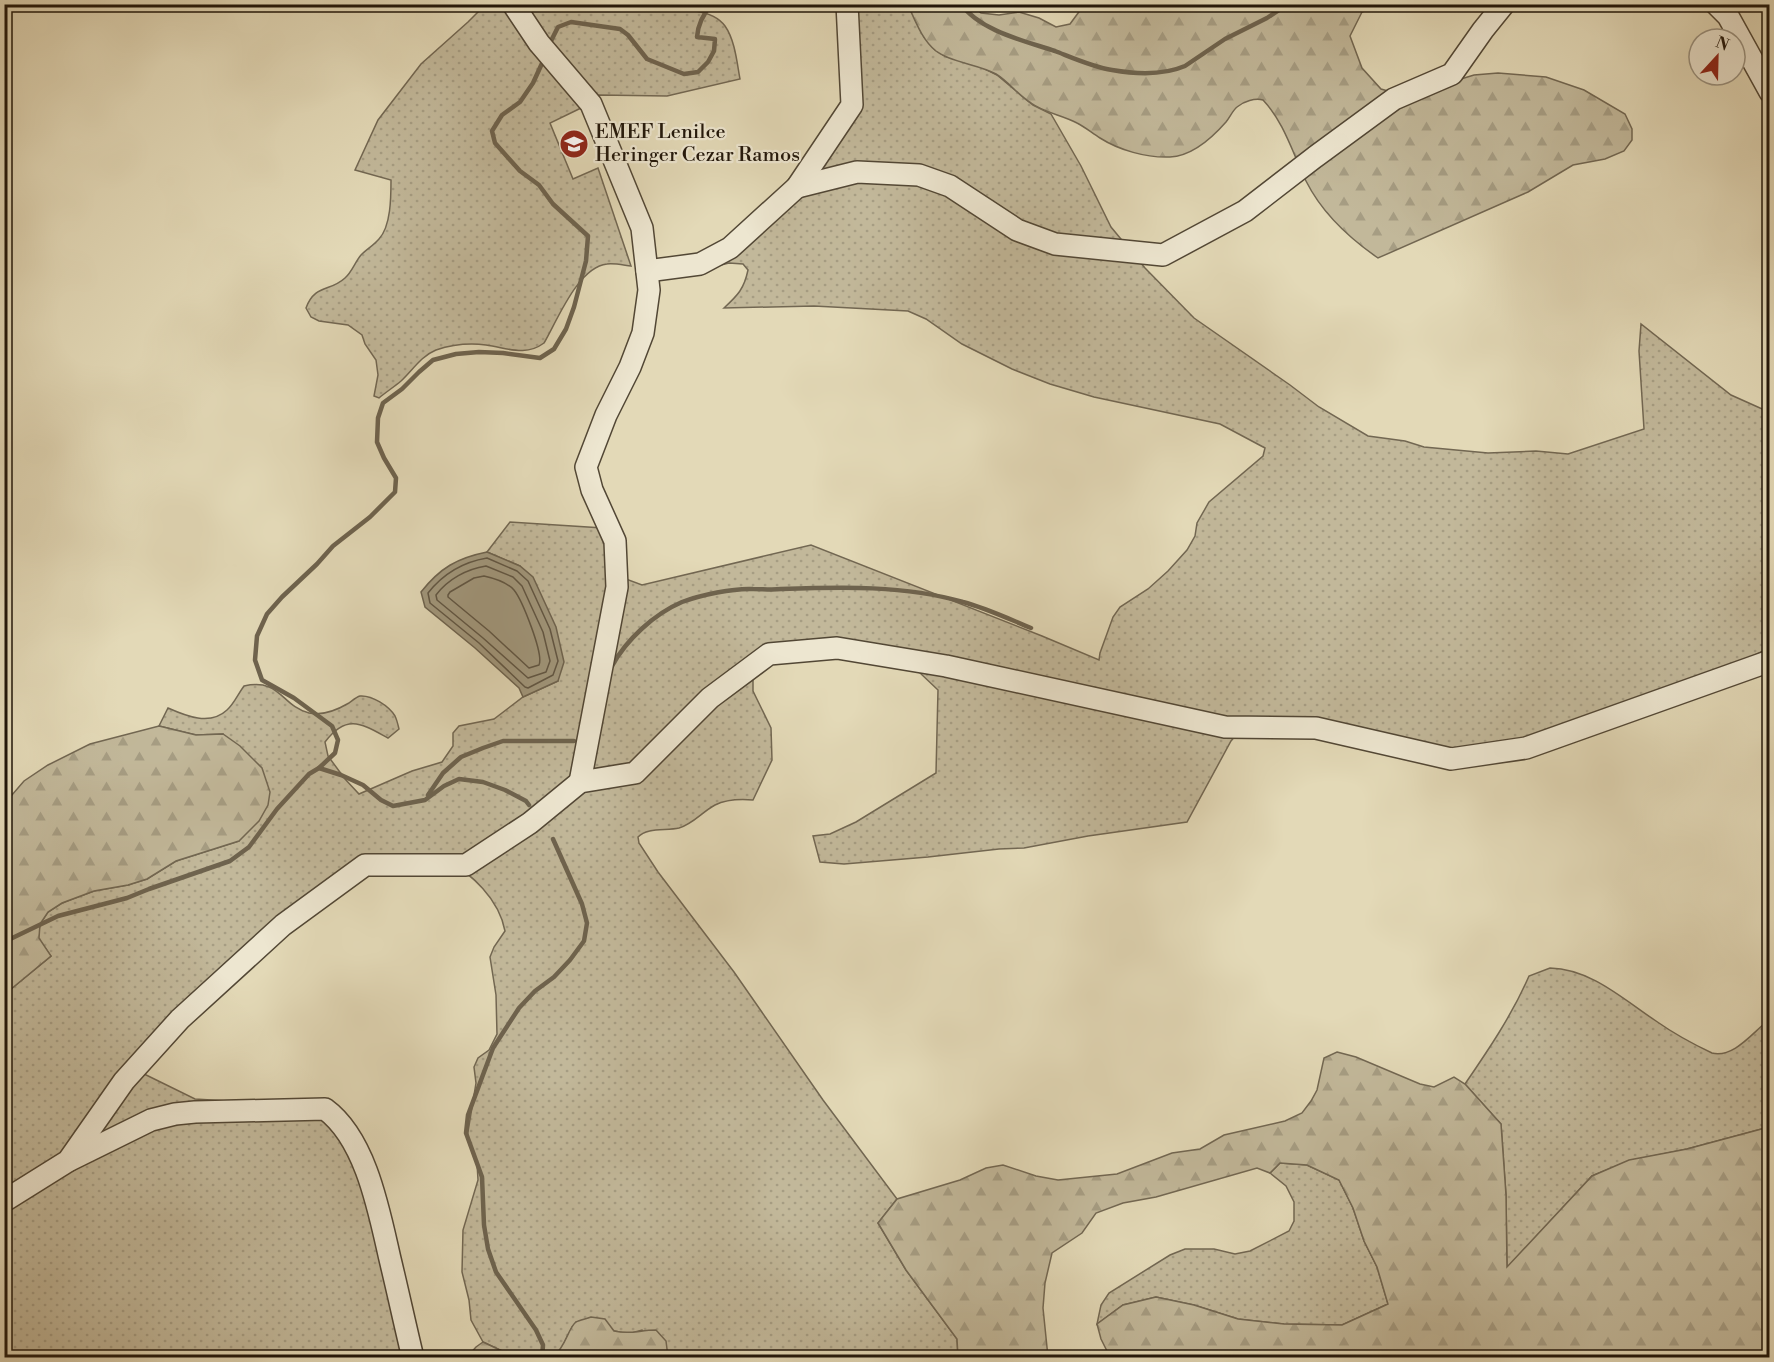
<svg xmlns="http://www.w3.org/2000/svg" width="1774" height="1362" viewBox="0 0 1774 1362" font-family="'Libre Bodoni',serif">
<style>
.grass{fill:url(#grass-dots);stroke:#726752;stroke-width:1.5}
.forest{fill:url(#forest-firs);stroke:#726752;stroke-width:1.5}
.water{fill:#a1977c;stroke:#6e634e;stroke-width:1.5}
.lines{fill:none;stroke-linecap:round;stroke-linejoin:round}
.shore{stroke:#615643;stroke-width:1.5}
.stream{stroke:#6e634e;stroke-width:4.5}
.minor-casing{stroke:#524735;stroke-width:24}
.minor{stroke:#ede6d0;stroke-width:21}
.labels{text-anchor:middle;dominant-baseline:central;stroke-width:4.5;stroke-linejoin:round;paint-order:stroke}
.poi-label{font-size:20px;fill:#21160a;stroke:#ede6d0;text-anchor:start}
</style>
<defs>
<pattern id="grass-dots" width="8" height="8" patternUnits="userSpaceOnUse" patternTransform="scale(1.5)"><rect width="8" height="8" fill="#c2b89a"/><path d="M2 2h.1M6 6h.1" fill="none" stroke="#a69d83" stroke-width="1.8" stroke-linecap="round"/></pattern>
<pattern id="forest-firs" width="22" height="20" patternUnits="userSpaceOnUse" patternTransform="scale(1.5)"><rect width="22" height="20" fill="#c2b89a"/><path d="M5 1l3.5 6h-7zM16 11l3.5 6h-7z" fill="#a69d83"/></pattern>
</defs>
<rect width="100%" height="100%" fill="#e3d9b7"/>
<filter id="stains"><feTurbulence type="fractalNoise" baseFrequency=".00333" numOctaves="4"/><feColorMatrix values="0 0 0 0 .2 0 0 0 0 .09 0 0 0 0 .02 0 0 0 .5 -.17"/></filter>
<radialGradient id="worn" r=".72"><stop offset=".6" stop-color="#630" stop-opacity="0"/><stop offset="1" stop-color="#630" stop-opacity=".3"/></radialGradient>
<g class="grass">
<path d="M 615,4 C 624,11 635,10 646,10 C 669,10 710,5 725,26 C 735,40 737,63 740,79 L 667,96 L 599,95 L 581,108 L 550,123 L 573,179 L 598,168 L 631,266 C 623,265 614,263 607,264 C 578,267 557,321 544,343 C 525,357 508,348 486,345 C 470,343 451,345 436,350 C 421,356 412,371 401,381 C 394,387 386,392 379,398 L 374,396 L 378,375 L 376,360 L 365,344 L 362,335 L 348,325 L 319,321 L 311,317 L 306,308 C 315,284 330,292 345,278 C 352,272 355,262 361,255 C 367,249 374,245 379,239 C 391,226 391,197 391,180 L 355,170 L 378,120 L 421,64 L 468,22 L 485,5 Z"/>
<path d="M 843,5 L 908,5 L 924,37 L 935,50 L 945,56 L 981,67 L 997,75 L 1033,105 L 1051,114 L 1081,166 L 1111,227 L 1145,268 L 1194,318 L 1290,385 L 1319,407 L 1368,436 L 1405,441 L 1424,447 L 1488,453 L 1536,451 L 1568,454 L 1644,429 L 1639,351 L 1641,324 L 1731,395 L 1769,412 L 1769,648 L 1701,682 L 1466,756 L 1244,726 L 1231,741 L 1187,822 L 1088,836 L 1024,848 L 999,849 L 928,857 L 844,864 L 820,862 L 813,836 L 830,834 L 856,822 L 936,773 L 938,690 L 919,672 L 880,652 L 800,649 L 753,673 L 753,691 L 771,728 L 772,760 L 753,800 C 741,799 725,800 715,805 C 702,812 693,824 679,828 C 666,831 647,827 638,837 L 639,843 L 658,872 L 734,972 L 823,1100 L 897,1199 L 878,1223 L 906,1270 L 957,1339 L 958,1357 L 668,1357 L 669,1355 L 642,1330 L 628,1334 L 576,1322 L 572,1327 L 560,1352 L 553,1357 L 521,1357 L 502,1351 L 483,1342 L 471,1320 L 469,1300 L 462,1272 L 463,1230 L 478,1180 L 477,1163 L 467,1138 L 476,1083 L 474,1067 L 478,1058 L 489,1050 L 497,1034 L 496,995 L 490,957 L 494,947 L 505,931 C 499,899 472,874 444,858 L 336,881 L 138,1071 L 195,1099 L 275,1104 L 309,1103 L 362,1156 L 412,1357 L 5,1358 L 5,994 L 51,956 L 38,938 L 40,924 L 48,912 L 62,903 L 94,891 L 128,885 L 147,879 L 176,861 L 239,841 L 223,734 L 196,735 L 159,726 L 168,708 C 186,716 210,726 227,710 C 234,704 238,694 244,686 C 281,678 281,706 309,713 C 322,716 337,710 349,703 C 352,701 356,697 360,696 C 372,695 389,706 395,716 C 397,720 398,725 399,729 L 388,738 C 362,724 347,713 325,742 L 328,756 L 345,779 L 359,794 L 412,771 L 442,762 L 453,746 L 453,733 L 459,726 L 494,719 L 523,697 L 558,681 L 520,566 L 487,552 L 510,522 L 603,528 L 615,575 L 642,585 L 811,545 L 1042,636 L 1099,660 L 1100,653 L 1113,617 L 1120,607 L 1148,589 L 1168,571 L 1187,550 L 1195,536 L 1197,523 L 1209,502 L 1263,456 L 1265,448 L 1220,424 L 1094,397 L 1050,384 L 1012,369 L 962,344 L 926,319 L 908,311 L 814,306 L 724,308 C 738,295 744,289 748,270 L 743,264 L 729,263 L 721,265 L 809,165 L 841,114 L 850,62 Z"/>
<path d="M 1550,968 C 1591,969 1623,999 1656,1021 C 1673,1033 1693,1044 1712,1053 C 1732,1058 1750,1036 1764,1024 L 1769,1023 L 1769,1127 L 1687,1149 L 1629,1161 L 1592,1176 L 1507,1268 L 1506,1195 L 1501,1124 L 1465,1084 C 1489,1049 1512,1015 1529,976 Z"/>
<polygon points="1280,1163 1307,1165 1339,1180 1353,1208 1364,1241 1377,1267 1388,1304 1342,1325 1284,1324 1238,1319 1194,1305 1156,1297 1123,1305 1097,1324 1101,1305 1109,1293 1170,1255 1185,1249 1214,1249 1235,1254 1250,1251 1289,1231 1294,1221 1294,1202 1286,1186 1270,1173"/>
</g>
<g class="forest">
<path d="M 908,5 L 972,5 L 981,13 L 999,15 L 1019,12 L 1039,18 L 1056,27 L 1070,24 L 1084,5 L 1379,5 L 1362,12 L 1350,36 L 1362,68 L 1381,89 L 1402,95 L 1425,90 L 1474,75 L 1498,73 L 1546,77 L 1584,90 L 1625,114 L 1632,129 L 1632,140 L 1624,151 L 1605,159 L 1573,165 L 1528,192 L 1378,258 C 1349,238 1322,213 1306,181 C 1293,154 1284,122 1263,100 C 1255,98 1244,101 1237,107 C 1233,110 1230,117 1226,122 C 1212,138 1192,156 1170,157 C 1146,158 1119,150 1100,138 C 1092,133 1085,127 1077,123 C 1062,115 1045,113 1031,103 C 1018,95 1009,82 996,74 C 978,64 952,63 936,51 C 922,40 915,20 908,5 Z"/>
<polygon points="159,726 196,735 223,734 240,746 262,768 270,792 268,805 259,821 239,841 176,861 147,879 128,885 94,891 62,903 48,912 40,924 39,938 51,956 5,994 5,803 24,781 48,765 90,744"/>
<polygon points="1337,1052 1356,1057 1420,1084 1434,1087 1454,1077 1465,1084 1501,1124 1506,1195 1507,1267 1592,1176 1629,1160 1687,1149 1769,1127 1769,1357 1498,1358 1484,1355 1484,1358 1110,1357 1101,1339 1097,1324 1123,1305 1156,1297 1194,1305 1238,1319 1284,1324 1342,1325 1388,1304 1377,1267 1364,1241 1353,1208 1339,1180 1307,1165 1280,1163 1270,1173 1257,1168 1156,1197 1123,1203 1096,1213 1082,1233 1052,1253 1045,1283 1043,1308 1048,1357 958,1357 957,1339 906,1270 878,1223 897,1199 960,1180 986,1168 1003,1165 1036,1176 1058,1180 1117,1174 1172,1153 1200,1149 1224,1135 1285,1121 1302,1113 1311,1101 1317,1090 1324,1058"/>
<path d="M 591,1317 L 605,1319 L 614,1331 C 631,1335 639,1330 656,1330 L 666,1341 L 668,1357 L 553,1357 C 566,1347 568,1328 576,1322 C 580,1320 586,1319 591,1317 Z"/>
<polygon points="483,1342 502,1351 521,1357 467,1357 476,1347"/>
</g>
<path class="water" d="M 487,552 L 520,566 L 533,577 L 556,627 L 564,662 L 558,681 L 523,697 L 519,688 L 475,648 L 425,607 L 421,592 C 440,568 457,558 487,552 Z"/>
<g class="lines">
<g class="shore">
<path d="M 487,558 L 517,571 L 528,581 L 550,629 L 558,661 L 553,675 L 528,688 L 525,687 L 479,643 L 430,603 L 428,593 C 443,574 463,562 487,558 Z"/>
<path d="M 486,566 L 513,577 L 522,586 L 543,632 L 550,661 L 546,672 L 528,678 L 483,638 L 437,600 L 436,595 C 448,579 467,569 486,566 Z"/>
<path d="M 484,576 C 493,578 507,582 514,590 C 522,600 544,654 539,665 L 529,668 L 489,631 L 448,597 L 448,595 L 450,592 L 474,578 Z"/>
</g>
<g class="stream">
<path d="M 961,4 C 980,31 1025,41 1055,51 C 1073,58 1093,67 1112,70 C 1135,74 1164,75 1185,66 L 1225,39 L 1267,18 L 1288,4"/>
<path d="M 549,45 L 558,27 L 571,22 L 620,29 L 628,35 L 647,59 L 684,74 L 698,72 L 708,62 L 714,51 L 715,39 L 697,37 C 698,24 703,14 712,4"/>
<path d="M 612,666 C 626,640 654,614 682,602 C 701,595 733,588 753,589 C 763,589 772,590 781,589 C 842,587 904,585 963,602 C 986,608 1009,619 1031,628"/>
<polyline points="319,768 341,775 363,785 381,800 393,806 425,800 444,786 459,779 483,782 505,790 526,801 529,805"/>
<polyline points="428,795 443,773 461,757 483,748 503,741 574,741"/>
<polyline points="4,942 58,916 127,898 149,889 230,861 249,847 277,809 309,774 319,768 335,753 338,740 332,726 294,698 262,680 255,660 257,636 267,614 282,597 317,564 333,546 370,517 395,492 396,478 384,458 377,442 378,418 383,403 402,389 419,372 433,360 456,354 479,352 503,353 540,358 554,349 566,329 574,307 586,261 588,236 553,204 539,185 520,171 495,143 492,131 502,115 520,102 533,83 544,59"/>
<polyline points="542,1358 543,1345 536,1330 496,1272 488,1249 484,1225 482,1177 466,1133 468,1115 493,1048 519,1008 535,991 554,977 570,960 584,941 587,923 582,904 553,839"/>
</g>
<g class="minor-casing">
<g id="minor">
<polyline points="513,4 539,43 591,104 642,228 649,290 643,333 630,367 606,415 586,467 592,490 615,541 617,587 580,782"/>
<polyline points="1716,4 1728,16 1770,92"/>
<polyline points="797,187 857,172 919,175 950,186 1017,230 1055,244 1163,255 1245,211 1315,157 1394,99 1452,74 1483,30 1504,4"/>
<polyline points="647,271 700,264 730,248 797,187 852,105 847,4"/>
<path d="M 70,1160 L 151,1120 L 175,1114 L 195,1112 L 325,1109 C 366,1139 379,1211 390,1259 C 398,1292 405,1325 413,1358"/>
<polyline points="4,1201 68,1161 124,1081 180,1019 283,925 365,865 466,865 530,823 580,782 635,773 710,698 769,654 837,648 946,666 1225,727 1316,728 1451,759 1526,748 1770,661"/>
</g>
</g>
<use href="#minor" class="minor"/>
</g>
<defs>
<g id="school-disc" transform="scale(1.5)"><circle r="9.5" fill="#8f2418" stroke="#ede6d0"/><path d="M0-5L7-2L0 1L-7-2ZM-4 1L0 2.5L4 1V4Q0 6-4 4Z" fill="#fff"/></g>
</defs>
<g fill-rule="evenodd">
<use href="#school-disc" x="574" y="144"/>
</g>
<g class="labels">
<g class="poi-label">
<text x="595" y="132">EMEF Lenilce<tspan x="595" dy="23">Heringer Cezar Ramos</tspan></text>
</g>
</g>
<rect width="1774" height="1362" fill="none" stroke="#e3d9b7" stroke-width="24"/>
<rect x="6" y="6" width="1762" height="1350" fill="none" stroke="#21160a" stroke-width="3"/>
<rect x="12" y="12" width="1750" height="1338" fill="none" stroke="#21160a" stroke-width="1.5"/>
<g transform="translate(1717 57) rotate(22)"><circle r="28" fill="#ede6d0" stroke="#9b9381" stroke-width="1.5"/>
<path d="M0-4.5L10 22L0 15L-10 22Z" fill="#8f2418"/>
<text y="-9" font-size="16" font-weight="bold" text-anchor="middle" fill="#21160a">N</text>
</g>
<rect width="100%" height="100%" filter="url(#stains)"/>
<rect width="100%" height="100%" fill="url(#worn)"/>
</svg>
